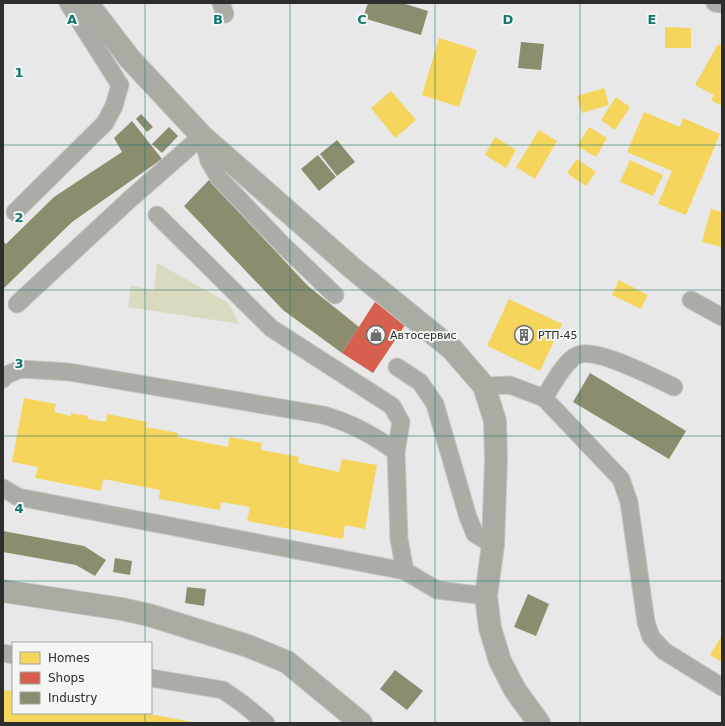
<svg xmlns="http://www.w3.org/2000/svg" width="725" height="726" viewBox="0 0 725 726" font-family="'DejaVu Sans',sans-serif">
<style>
.green{fill:#dbdac1}
.homes{fill:#f6d55c}
.shops{fill:#d6604d}
.industry{fill:#8c8c6e}
.lines{fill:none;stroke-linecap:round;stroke-linejoin:round}
.lane-casing{stroke:#c5c6c5;stroke-width:19}
.secondary-casing{stroke:#c5c6c5;stroke-width:24}
.lane{stroke:#aaada5;stroke-width:17}
.secondary{stroke:#a9aca3;stroke-width:22}
.grid{fill:none;stroke:#0f766e;stroke-width:1;stroke-opacity:0.55}
.labels{text-anchor:middle;dominant-baseline:central;stroke-width:4;stroke-linejoin:round;paint-order:stroke}
.poi-label{font-size:11px;fill:#2c2d2c;stroke:#f3f6f3;text-anchor:start}
.grid-label{font-size:13px;text-anchor:middle;font-weight:bold;fill:#0f766e;stroke:#f3f6f3;stroke-width:4;stroke-linejoin:round;paint-order:stroke}
</style>
<rect width="100%" height="100%" fill="#e7e8e7"/>
<polygon class="green" points="157,263 227,302 240,324 128,307 131,286 154,290"/>
<g class="homes">
<polygon points="665,27 691,28 691,48 665,48"/>
<polygon points="439,38 477,50 459,107 422,95"/>
<polygon points="718,44 722,46 722,106 711,100 714,95 695,85"/>
<polygon points="604,88 609,105 582,113 577,96"/>
<polygon points="391,91 416,120 395,138 371,108"/>
<polygon points="616,97 630,107 615,130 601,120"/>
<polygon points="644,112 680,127 683,118 720,134 686,215 658,204 672,171 627,152"/>
<polygon points="589,127 607,138 596,157 577,146"/>
<polygon points="539,130 557,141 535,179 516,167"/>
<polygon points="495,137 516,150 506,168 485,155"/>
<polygon points="577,159 596,172 586,186 567,173"/>
<polygon points="630,160 663,175 653,196 620,182"/>
<polygon points="711,209 722,212 722,247 702,242"/>
<polygon points="619,280 648,295 641,309 612,295"/>
<polygon points="509,299 562,324 540,371 487,346"/>
<polygon points="24,398 56,404 54,412 71,416 71,413 88,416 88,419 106,422 107,414 147,422 146,427 178,433 177,437 228,447 229,437 262,443 261,450 299,457 298,463 339,472 342,459 377,465 365,529 345,525 343,539 247,521 250,507 221,502 220,510 159,499 160,490 103,479 101,491 35,478 38,467 12,462"/>
<polygon points="722,635 722,662 710,655"/>
<polygon points="3,690 13,692 13,713 144,713 198,723 3,723"/>
</g>
<polygon class="shops" points="375,302 407,322 373,373 342,353"/>
<g class="industry">
<polygon points="368,3 402,3 428,11 421,35 363,18"/>
<polygon points="521,42 544,44 541,70 518,68"/>
<polygon points="141,114 153,127 147,132 136,119"/>
<polygon points="132,121 162,159 72,222 3,289 3,241 6,244 54,197 122,152 114,138"/>
<polygon points="169,127 178,136 162,153 152,144"/>
<polygon points="337,140 355,162 337,176 320,154"/>
<polygon points="318,155 336,177 319,191 301,169"/>
<polygon points="209,180 308,286 359,327 342,353 283,310 184,206"/>
<polygon points="590,373 686,431 669,459 573,402"/>
<polygon points="3,531 84,546 106,560 95,576 76,565 3,552"/>
<polygon points="115,558 132,561 130,575 113,572"/>
<polygon points="187,587 206,589 204,606 185,603"/>
<polygon points="528,594 549,604 536,636 514,627"/>
<polygon points="395,670 423,691 407,710 380,689"/>
</g>
<g class="lines">
<g class="lane-casing">
<g id="lane">
<polyline points="221,3 225,14"/>
<polyline points="715,3 722,4"/>
<polyline points="15,212 105,123 114,106 120,85 68,3"/>
<polyline points="157,215 271,328 392,406 401,422 396,452"/>
<polyline points="691,300 722,317"/>
<polyline points="17,304 129,200 202,136 209,161 219,178 283,245 335,295"/>
<polyline points="397,367 420,382 435,404 468,517 475,534 493,545"/>
<path d="M 3,379 L 6,375 L 21,369 L 69,372 L 323,415 C 351,423 374,435 396,452 L 399,539 L 405,571 L 437,590 L 486,596"/>
<polyline points="484,386 510,385 544,398 621,479 629,502 646,622 651,637 664,651 722,687"/>
<path d="M 544,398 C 552,386 565,360 578,355 C 596,347 655,378 674,387"/>
<polyline points="3,488 18,497 405,571"/>
<polyline points="3,653 13,655"/>
<polyline points="151,678 223,690 243,704 266,723"/>
</g>
</g>
<g class="secondary-casing">
<g id="secondary">
<polyline points="87,3 130,59 202,136 351,267 452,349 484,386 495,421 496,461 493,545 486,596 490,628 500,661 515,690 539,723"/>
<polyline points="3,591 122,609 149,615 248,646 287,662 361,723"/>
</g>
</g>
<use href="#lane" class="lane"/>
<use href="#secondary" class="secondary"/>
</g>
<path class="grid" d="M 145,3 L 145,643M 290,3 L 290,723M 435,3 L 435,723M 580,3 L 580,723M 3,145 L 722,145M 3,290 L 722,290M 3,436 L 722,436M 3,581 L 722,581M 145,713 L 145,723"/>
<defs>
<g id="shop-ring" transform="scale(1)"><circle r="9.5" fill="#f3f6f3" stroke="#6d6e6d" stroke-width="1.5"/><path d="M-5-2.5h2.3a2.7 3.5 0 0 1 5.4 0H5L5.5 6h-11ZM-1.5-2.5h3a1.5 2.3 0 0 0-3 0Z" fill="#6d6e6d"/></g>
<g id="building-ring" transform="scale(1)"><circle r="9.5" fill="#f3f6f3" stroke="#6d6e6d" stroke-width="1.5"/><path d="M-4-6H4V6H1V3H-1V6H-4ZM-2.5-4.3h1.7v1.8h-1.7ZM.8-4.3h1.7v1.8H.8ZM-2.5-1h1.7V.8h-1.7ZM.8-1h1.7V.8H.8Z" fill="#6d6e6d"/></g>
</defs>
<g fill-rule="evenodd">
<use href="#shop-ring" x="376" y="335"/>
<use href="#building-ring" x="524" y="335"/>
</g>
<g class="labels">
<g class="poi-label">
<text x="390" y="335">Автосервис</text>
<text x="538" y="335">РТП-45</text>
</g>
</g>
<g class="grid-label">
<text x="72" y="24">A</text>
<text x="218" y="24">B</text>
<text x="362" y="24">C</text>
<text x="508" y="24">D</text>
<text x="652" y="24">E</text>
<text x="19" y="77">1</text>
<text x="19" y="222">2</text>
<text x="19" y="368">3</text>
<text x="19" y="513">4</text>
</g>
<rect width="725" height="726" fill="none" stroke="#2c2d2c" stroke-width="8"/>
<rect x="12" y="642" width="140" height="72" fill="#f3f6f3" stroke="#a3a6a3"/>
<rect x="20" y="652" width="20" height="12" fill="#f6d55c" stroke="#a3a6a3"/>
<text x="48" y="662" font-size="12" fill="#2c2d2c">Homes</text>
<rect x="20" y="672" width="20" height="12" fill="#d6604d" stroke="#a3a6a3"/>
<text x="48" y="682" font-size="12" fill="#2c2d2c">Shops</text>
<rect x="20" y="692" width="20" height="12" fill="#8c8c6e" stroke="#a3a6a3"/>
<text x="48" y="702" font-size="12" fill="#2c2d2c">Industry</text>
</svg>
